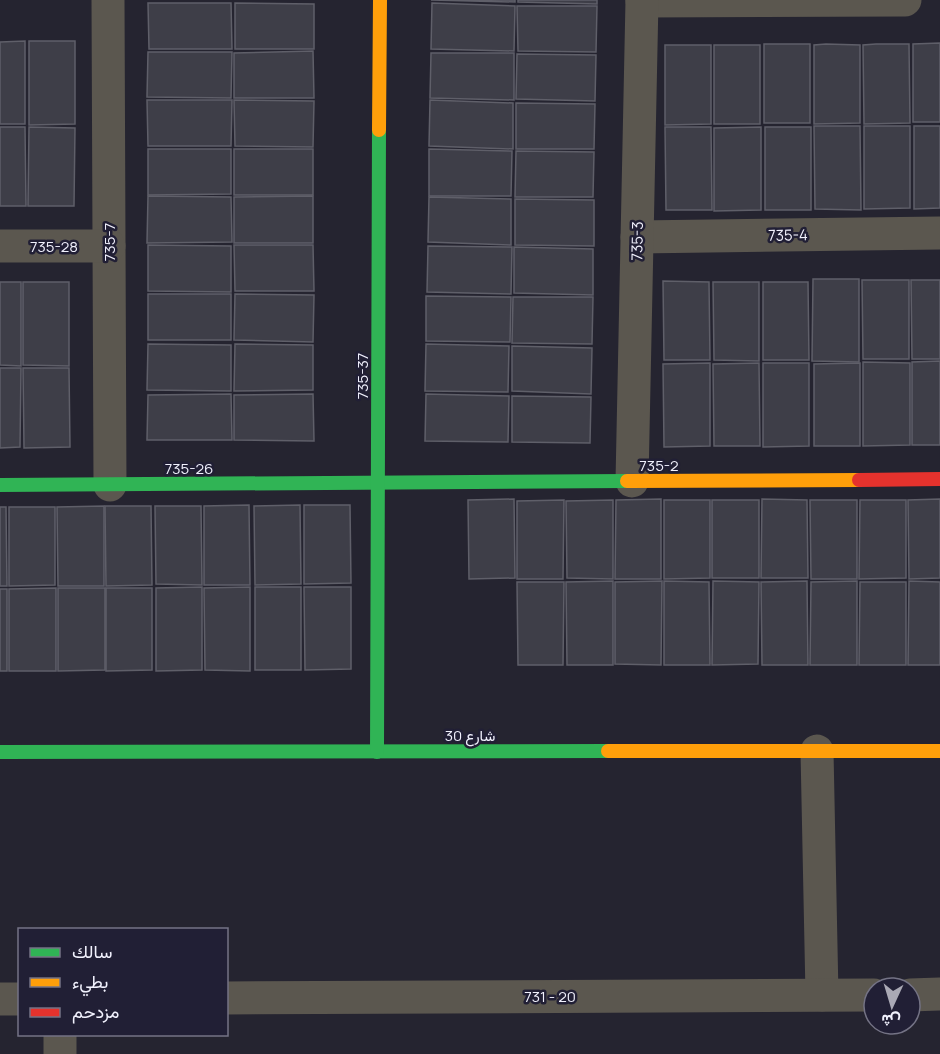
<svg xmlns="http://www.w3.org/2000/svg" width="940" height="1054" viewBox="0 0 940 1054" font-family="Manrope,Vazirmatn,sans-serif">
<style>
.building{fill:#3e3e48;stroke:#5f5f69;stroke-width:1.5}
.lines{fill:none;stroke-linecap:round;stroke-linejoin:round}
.street{stroke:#5b574f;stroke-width:33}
.fast{stroke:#30b455;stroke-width:14}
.slow{stroke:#ff9f0a;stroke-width:14}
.jam{stroke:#e5322d;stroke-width:14}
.labels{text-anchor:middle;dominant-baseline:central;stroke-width:5;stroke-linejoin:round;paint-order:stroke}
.street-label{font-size:15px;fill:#f1f1fd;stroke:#211f35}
</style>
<rect width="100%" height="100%" fill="#252430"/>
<g class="building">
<polygon points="431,0 515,0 515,2"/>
<polygon points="518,0 597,0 597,4 518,2"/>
<polygon points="148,3 231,3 232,49 149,49"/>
<polygon points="235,3 314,4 314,49 235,49"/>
<polygon points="432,3 515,6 514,51 431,49"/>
<polygon points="517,6 597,6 596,52 518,51"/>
<polygon points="25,41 25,124 0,124 0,42"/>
<polygon points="29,41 75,41 75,124 29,125"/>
<polygon points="940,43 940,122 913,122 913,44"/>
<rect x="764" y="44" width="46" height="79"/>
<polygon points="826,44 860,45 860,123 814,124 814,45"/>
<polygon points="876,44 909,44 910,123 864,124 863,45"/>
<polygon points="665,45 711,45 711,124 665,125"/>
<rect x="714" y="45" width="46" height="79"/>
<polygon points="313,51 314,98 234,98 234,53"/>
<polygon points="148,52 232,52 231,98 147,97"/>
<polygon points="431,53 514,53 514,100 430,98"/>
<polygon points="517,54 596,55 595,101 516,99"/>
<polygon points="147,100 232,100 231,146 148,146"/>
<polygon points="234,100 314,101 313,147 235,146"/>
<polygon points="430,100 513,103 513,149 429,146"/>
<polygon points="516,103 595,104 594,149 516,149"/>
<polygon points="814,126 860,126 861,210 815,209"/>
<polygon points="864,126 910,126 910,208 864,209"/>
<polygon points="914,126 940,126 940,208 914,209"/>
<polygon points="0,127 25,127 26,206 0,206"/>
<polygon points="29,127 75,128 74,206 28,206"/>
<polygon points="665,127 711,127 712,210 666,210"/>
<polygon points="761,127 761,210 714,211 714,128"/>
<rect x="765" y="127" width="46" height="83"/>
<polygon points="148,149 231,149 231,194 148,195"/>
<rect x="234" y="149" width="79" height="46"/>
<polygon points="429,149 512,151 511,196 429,196"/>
<polygon points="516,151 594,152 593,197 515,197"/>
<polygon points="148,196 231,197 232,242 147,243"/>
<polygon points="313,196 313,243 234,243 234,197"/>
<polygon points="429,197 511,199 511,245 428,242"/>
<polygon points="515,199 594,200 594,246 515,245"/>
<polygon points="148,245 231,246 231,292 148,291"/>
<polygon points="234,245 313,245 314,291 235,291"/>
<polygon points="428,246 512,247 511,294 427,292"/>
<polygon points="514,247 593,249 593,295 514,293"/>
<polygon points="813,279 859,279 859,362 812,361"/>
<polygon points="862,280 909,280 909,359 863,359"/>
<polygon points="911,280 940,280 940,359 912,359"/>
<polygon points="663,281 709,282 710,360 664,360"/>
<polygon points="0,282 21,282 21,366 0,365"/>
<polygon points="23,282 69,282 69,366 23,365"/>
<polygon points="713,282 759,282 759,361 714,360"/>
<polygon points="763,282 808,282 809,360 763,360"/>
<rect x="148" y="294" width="83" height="46"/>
<polygon points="235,294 314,295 313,342 234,340"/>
<polygon points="426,296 511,297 510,342 426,341"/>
<polygon points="513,297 593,297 592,344 512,343"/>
<polygon points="148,344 231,345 231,391 147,390"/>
<polygon points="235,344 313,345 313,390 234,391"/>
<polygon points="426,344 509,346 508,392 425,391"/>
<polygon points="512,346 592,348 591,394 512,391"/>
<polygon points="940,361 940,445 912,445 912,362"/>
<polygon points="863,362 910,363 910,445 863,446"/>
<polygon points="710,363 710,446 664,447 663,364"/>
<polygon points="759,363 760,446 714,446 713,364"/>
<polygon points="763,363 809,363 809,446 763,447"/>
<polygon points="860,363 860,446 814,446 814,364"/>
<polygon points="0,368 21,368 20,447 0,448"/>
<polygon points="23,368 69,368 70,447 24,448"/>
<polygon points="231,394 232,440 147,440 148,395"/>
<polygon points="313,394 314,441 234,440 234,395"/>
<polygon points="426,394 509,396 508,442 425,441"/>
<polygon points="512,396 591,397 590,443 512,442"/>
<polygon points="514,499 515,578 469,579 468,500"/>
<polygon points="661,499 661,579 615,579 616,500"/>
<polygon points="762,499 807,500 808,578 761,578"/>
<polygon points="940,499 940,578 909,579 908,500"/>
<polygon points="564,500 563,579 517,579 517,501"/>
<polygon points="613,500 613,579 567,578 566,501"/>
<polygon points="664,500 710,500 710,578 664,579"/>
<rect x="712" y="500" width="47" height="78"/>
<polygon points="810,500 857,500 857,579 811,579"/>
<polygon points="860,500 906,500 906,578 859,579"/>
<polygon points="249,505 250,585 204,585 204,506"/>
<polygon points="300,505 301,584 255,585 254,506"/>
<polygon points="304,505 350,505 351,583 304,584"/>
<polygon points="104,506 104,586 58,586 57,507"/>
<polygon points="105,506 151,506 152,585 106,586"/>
<polygon points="155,506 201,506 202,585 156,584"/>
<polygon points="0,507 6,507 7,586 0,586"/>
<polygon points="9,507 55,507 55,585 9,586"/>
<polygon points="613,581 613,665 567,665 566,582"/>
<polygon points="662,581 661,665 615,664 615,582"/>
<polygon points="664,581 709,582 710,665 664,665"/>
<polygon points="713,581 759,582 758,664 712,665"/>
<polygon points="807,581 808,665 762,665 761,582"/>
<polygon points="857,581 857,665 810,665 811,582"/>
<polygon points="909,581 940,582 940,665 908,665"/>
<polygon points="517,582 564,582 563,665 518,665"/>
<polygon points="860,582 906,582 906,665 859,665"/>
<polygon points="202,587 202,670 156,671 156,588"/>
<polygon points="250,587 250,671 205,670 204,588"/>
<rect x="255" y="587" width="46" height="83"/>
<polygon points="304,587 351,587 351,669 305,670"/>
<polygon points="56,588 56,671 9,671 9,589"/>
<polygon points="58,588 105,588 105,670 58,671"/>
<polygon points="106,588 152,588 152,670 106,671"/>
<rect x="0" y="589" width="7" height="82"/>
</g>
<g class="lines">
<g class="street">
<polyline points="108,0 110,485"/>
<polyline points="642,1 905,0"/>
<polyline points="637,237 940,233"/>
<polyline points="0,246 109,246"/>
<polyline points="632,481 642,0"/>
<polyline points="817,751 822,995"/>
<polyline points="910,995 940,994"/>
<polyline points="226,998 874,995"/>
<polyline points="0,999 20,999"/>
<polyline points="60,1054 60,1034"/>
</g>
<g class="fast">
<polyline points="0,485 627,481"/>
<polyline points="0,752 608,751"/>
<polyline points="377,752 379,130"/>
</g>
<g class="slow">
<polyline points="379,130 380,0"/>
<polyline points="627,481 859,480"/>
<polyline points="608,751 940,751"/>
</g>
<polyline class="jam" points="859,480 940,479"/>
</g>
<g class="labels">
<g class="street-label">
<text transform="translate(788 235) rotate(-1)">735-4</text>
<text transform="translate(637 241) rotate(-89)">735-3</text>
<text transform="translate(109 242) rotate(-90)">735-7</text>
<text x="54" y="246">735-28</text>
<text transform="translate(362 376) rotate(-90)">735-37</text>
<text x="659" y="465">735-2</text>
<text x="189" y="468">735-26</text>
<text x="470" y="735">شارع 30</text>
<text x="550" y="996">731 - 20</text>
</g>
</g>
<rect x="18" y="928" width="210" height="108" fill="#211f35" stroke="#747385" stroke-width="1.5"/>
<rect x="30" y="948" width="30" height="9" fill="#30b455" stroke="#747385" stroke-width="1.5"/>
<text x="72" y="958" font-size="18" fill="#f1f1fd">سالك</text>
<rect x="30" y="978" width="30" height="9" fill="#ff9f0a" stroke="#747385" stroke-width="1.5"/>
<text x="72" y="988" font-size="18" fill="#f1f1fd">بطيء</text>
<rect x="30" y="1008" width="30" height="9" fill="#e5322d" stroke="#747385" stroke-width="1.5"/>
<text x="72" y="1018" font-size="18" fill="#f1f1fd">مزدحم</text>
<g transform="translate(892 1006) rotate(184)"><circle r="28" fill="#211f35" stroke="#747385" stroke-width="1.5"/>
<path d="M0-4.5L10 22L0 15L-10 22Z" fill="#aaa9b5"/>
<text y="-9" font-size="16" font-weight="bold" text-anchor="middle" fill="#f1f1fd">ش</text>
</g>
</svg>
